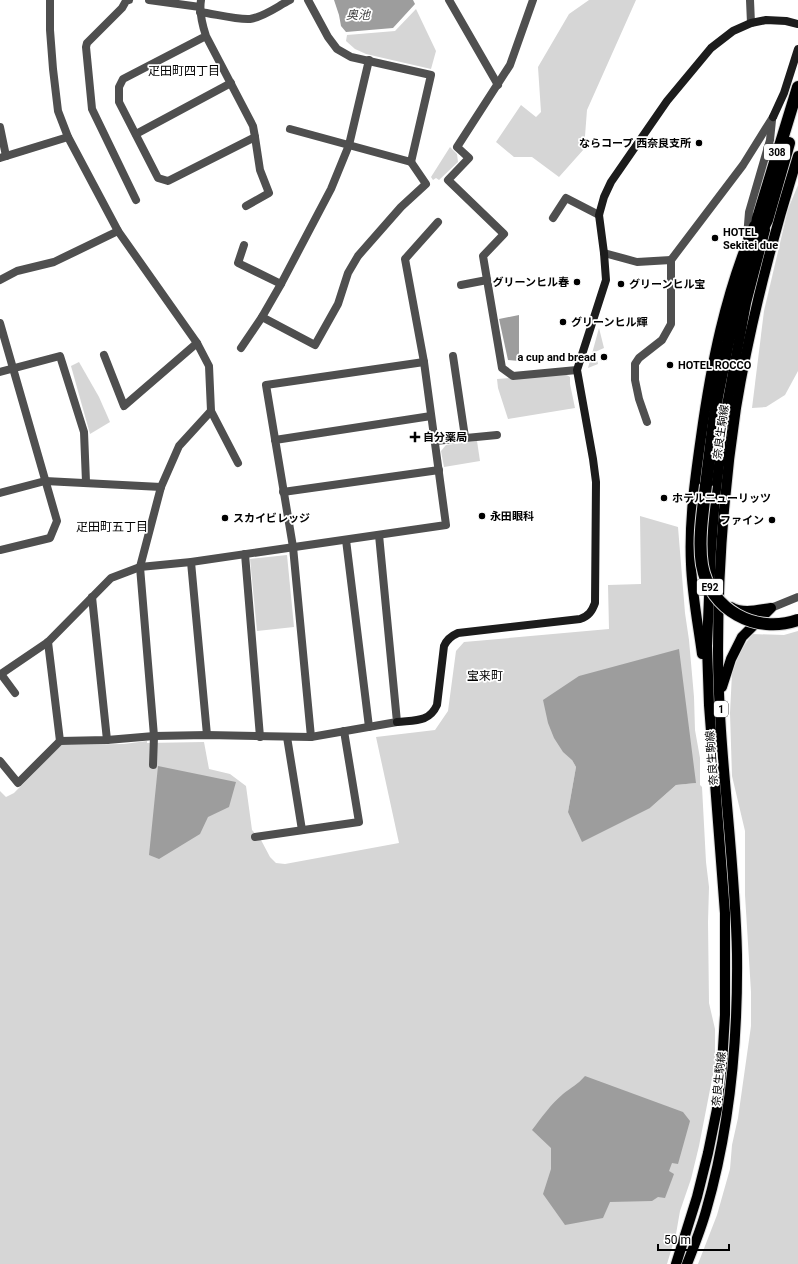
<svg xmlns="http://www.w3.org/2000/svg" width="798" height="1264" viewBox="0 0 798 1264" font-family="Roboto,'Noto Sans JP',sans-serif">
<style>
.green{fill:#d6d6d6;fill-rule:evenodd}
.water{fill:#9d9d9d}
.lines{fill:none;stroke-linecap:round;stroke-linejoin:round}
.primary-casing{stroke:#dbdbdb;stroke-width:12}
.highway-casing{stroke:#dbdbdb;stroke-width:14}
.street{stroke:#4f4f4f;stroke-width:8}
.secondary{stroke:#1c1c1c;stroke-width:8}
.primary{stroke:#000;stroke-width:10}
.highway{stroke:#000;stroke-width:12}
.highway-bridge-casing{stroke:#dbdbdb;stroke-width:14;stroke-linecap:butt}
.highway-bridge{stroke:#000;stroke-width:12}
.poi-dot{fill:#000;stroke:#fff;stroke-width:1.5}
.labels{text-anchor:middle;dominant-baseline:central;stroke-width:3.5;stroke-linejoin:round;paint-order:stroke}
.shield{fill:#fff;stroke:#4c4c4c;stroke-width:1}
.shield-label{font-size:10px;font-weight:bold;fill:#000}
.poi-label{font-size:11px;font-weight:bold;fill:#000;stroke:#fff;text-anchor:start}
.street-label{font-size:11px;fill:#000;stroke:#fff}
.water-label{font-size:12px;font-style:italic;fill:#3e3e3e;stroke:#fff}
.neighbourhood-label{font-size:12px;fill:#000;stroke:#fff}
</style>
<rect width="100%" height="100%" fill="#fff"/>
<g class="green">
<polygon points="589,0 636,0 587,110 584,149 559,177 532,157 514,157 496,142 521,105 536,117 541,112 538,67 569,14"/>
<polygon points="416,9 436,51 431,69 366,54 355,49 346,41 347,35 395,31"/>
<polygon points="450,147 457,154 458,162 439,180 436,178 433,180 431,177"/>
<polygon points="798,185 798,371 785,395 766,407 752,408 764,311 788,209"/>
<polygon points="599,328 604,348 595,352 598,364 588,368"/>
<polygon points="79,362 99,397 110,422 90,434 71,366"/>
<polygon points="565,374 570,377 570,384 575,408 508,419 498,388 497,379"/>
<polygon points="477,441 480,461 444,467 441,451 446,445"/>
<path d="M 640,516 L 678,527 L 685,613 L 689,640 L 694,697 L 695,730 L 700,758 L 700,785 L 702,787 L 706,862 L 709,887 L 708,922 L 709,1003 L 715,1029 L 715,1064 L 699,1146 L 691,1179 L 680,1211 L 676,1234 L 667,1264 L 0,1264 L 0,791 L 6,797 L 14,793 L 61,745 L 124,744 L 147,741 L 147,743 L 204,742 L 209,769 L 230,774 L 246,786 L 252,830 L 261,840 L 270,857 L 276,863 L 285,864 L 399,843 L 376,737 L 435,730 L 448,711 L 456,651 L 464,642 L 609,629 L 608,585 L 641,584 ZM 572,760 L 696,783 L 676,785 L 650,808 L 568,812 L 576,767 Z"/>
<polygon points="287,555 294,627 257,631 250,559"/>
<polygon points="798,631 798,1264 698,1264 717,1215 730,1169 732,1145 738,1118 751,1026 751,992 745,895 745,831 732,776 730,713 732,673 740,652 752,634 784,635"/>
</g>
<g class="water">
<polygon points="334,0 413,0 415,4 393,28 346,32 341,26 339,15"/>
<polygon points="519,315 519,361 508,360 499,319"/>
<polygon points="679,649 696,783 676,785 650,808 582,842 568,812 576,767 572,760 563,752 554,738 548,723 543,700 579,676"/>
<polygon points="158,766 236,782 229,807 208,817 200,834 159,859 149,855"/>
<path d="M 585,1076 L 683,1112 L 690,1121 L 678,1164 L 672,1163 L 669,1171 L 674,1174 L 665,1198 L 658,1197 L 652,1201 L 610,1202 L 603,1218 L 565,1225 L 543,1194 L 551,1169 L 551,1148 L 532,1130 C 542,1117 551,1104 563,1094 C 572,1087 577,1085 585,1076 Z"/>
</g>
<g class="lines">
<g class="primary-casing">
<g id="primary">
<path d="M 702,654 C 698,624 692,594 691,564 C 689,521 695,479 701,437 C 711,365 725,294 754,226"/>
<path d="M 722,687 L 731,659 L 742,637 L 771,608 C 757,610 743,614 731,607"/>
<polyline points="676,1264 697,1197 708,1153 717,1109 722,1065 725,1015 725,913 709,705 707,646 711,549 715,498 725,416 746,303 765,230"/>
<path d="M 687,1264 C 694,1246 701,1229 706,1211 C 730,1128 738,1040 737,954 C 735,853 718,751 718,650 C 718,569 724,488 736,408 C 750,323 772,239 798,156"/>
</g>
</g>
<g class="highway-casing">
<g id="highway">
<polyline points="758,238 767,220 789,143"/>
<polyline points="706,485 717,397 727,347 736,307 754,245 758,218 798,87"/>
</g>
</g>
<g class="street">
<polyline points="50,0 50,30 53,69 58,111 68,137 118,231 197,343 209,366 211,411 179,446 161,487 140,567 154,736 153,765"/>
<polyline points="129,0 126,1 122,8 87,43 86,47 92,109 136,200"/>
<polyline points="149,0 200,7"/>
<path d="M 201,0 C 199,12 202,24 206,36 L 253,126 L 255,137 L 168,181 L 158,178 L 119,102 L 119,87 L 123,79 L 206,36"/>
<polyline points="308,0 328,37 337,49 351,57 431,75 411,162"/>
<polyline points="449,0 498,85"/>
<polyline points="533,0 510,65 457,147 469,158 448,180 504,234 483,256 502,368 513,376 577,370"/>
<polyline points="750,0 751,23"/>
<path d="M 200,12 C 215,14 237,20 250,19 C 264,17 278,6 290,0"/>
<polyline points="0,127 6,156"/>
<polyline points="136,134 231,83"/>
<polyline points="0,158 68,137"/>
<polyline points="246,206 269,193 260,170 255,137"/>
<polyline points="553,218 566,198 599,215"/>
<polyline points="747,237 749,212 770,140 772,120"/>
<polyline points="244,245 238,263 281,284 331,189 349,145 369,60"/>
<polyline points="604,253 637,262 671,260"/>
<polyline points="0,280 17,271 54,262 118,231"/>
<polyline points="461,285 487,280"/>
<polyline points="262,317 315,345 338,304 348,273 358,256 401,207 426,184 411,162 290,129"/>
<polyline points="0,323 57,521 50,538 0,550"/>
<polyline points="241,348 262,317 281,284"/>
<polyline points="104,355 124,406 197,343"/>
<polyline points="453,356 465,437"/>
<polyline points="0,372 60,356 84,432 86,482"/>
<polyline points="211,411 238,463"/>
<polyline points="647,422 639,399 635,380 635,364 639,358 662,340 671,324 671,260 743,165 773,117"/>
<polyline points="275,440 431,416"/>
<polyline points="435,441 497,435"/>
<polyline points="283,492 439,470"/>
<polyline points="0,493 45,481 161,487"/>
<polyline points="346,540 369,727"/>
<polyline points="245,554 260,737"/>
<polyline points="191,562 207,735"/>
<polyline points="92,597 107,740"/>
<polyline points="771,608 798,597"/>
<polyline points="48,642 60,741"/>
<polyline points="15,693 1,674 48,642 111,578 140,567 191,562 446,525 424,362 405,259 438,222"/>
<polyline points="287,737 302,830"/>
<polyline points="311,737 293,547 266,385 424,362"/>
<polyline points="0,761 18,783 60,741 107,740 154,736 207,735 311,737 397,722 379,535"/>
<polyline points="255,837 359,822 344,731"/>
</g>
<g class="secondary">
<polyline points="773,117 784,93 798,49"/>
<path d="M 397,722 C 414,720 429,723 437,705 L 444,646 C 447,639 451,636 458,633 L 580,619 C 589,616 592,611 595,603 L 596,482 L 593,459 L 577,370 L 606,280 L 604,253 L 599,215 L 604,197 L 611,182 L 667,101 L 711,48 L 733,31 L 751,23 L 766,20 L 786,21 L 798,24"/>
</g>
<use href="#primary" class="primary"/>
<use href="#highway" class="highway"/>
<g class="highway-bridge-casing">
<path id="highway-bridge" d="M 706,485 C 703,510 698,540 702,565 C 710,610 756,635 798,620"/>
</g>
<use href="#highway-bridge" class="highway-bridge"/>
</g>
<g class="poi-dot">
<circle cx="699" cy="143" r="4"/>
<circle cx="715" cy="238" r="4"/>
<circle cx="577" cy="282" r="4"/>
<circle cx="621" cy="284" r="4"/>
<circle cx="563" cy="322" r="4"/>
<circle cx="604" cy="357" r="4"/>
<circle cx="670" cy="365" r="4"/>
<path d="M413 431h4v4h4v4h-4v4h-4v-4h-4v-4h4z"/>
<circle cx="664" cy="498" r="4"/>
<circle cx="482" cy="516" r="4"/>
<circle cx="225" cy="518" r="4"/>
<circle cx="772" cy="520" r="4"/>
</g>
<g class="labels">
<g class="shield">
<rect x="764" y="144" width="26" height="16" rx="3"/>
<rect x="697" y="579" width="26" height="16" rx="3"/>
<rect x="714" y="701" width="14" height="16" rx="3"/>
</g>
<g class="shield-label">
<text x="777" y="152">308</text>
<text x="710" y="587">E92</text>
<text x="721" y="709">1</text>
</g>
<g class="poi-label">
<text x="691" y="143" text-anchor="end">ならコープ 西奈良支所</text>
<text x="723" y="232">HOTEL<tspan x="723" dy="13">Sekitei due</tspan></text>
<text x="569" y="282" text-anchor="end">グリーンヒル春</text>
<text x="629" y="284">グリーンヒル宝</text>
<text x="571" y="322">グリーンヒル輝</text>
<text x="596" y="357" text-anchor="end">a cup and bread</text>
<text x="678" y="365">HOTEL ROCCO</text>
<text x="423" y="437">自分薬局</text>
<text x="672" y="498">ホテルニューリッツ</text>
<text x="490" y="516">永田眼科</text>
<text x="233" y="518">スカイビレッジ</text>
<text x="764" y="520" text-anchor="end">ファイン</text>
</g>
<g class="street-label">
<text transform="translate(721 432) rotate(-82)">奈良生駒線</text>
<text transform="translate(712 758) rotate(-94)">奈良生駒線</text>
<text transform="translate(719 1079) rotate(-84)">奈良生駒線</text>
</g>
<g class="water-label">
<text x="358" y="15">奥池</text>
</g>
<g class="neighbourhood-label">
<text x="184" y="71">疋田町四丁目</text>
<text x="112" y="527">疋田町五丁目</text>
<text x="485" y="676">宝来町</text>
</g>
</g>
<path d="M658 1244v6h71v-6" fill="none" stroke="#000000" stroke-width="2"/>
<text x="664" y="1244" font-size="12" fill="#000000" stroke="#ffffff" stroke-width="3" paint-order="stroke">50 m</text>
</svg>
